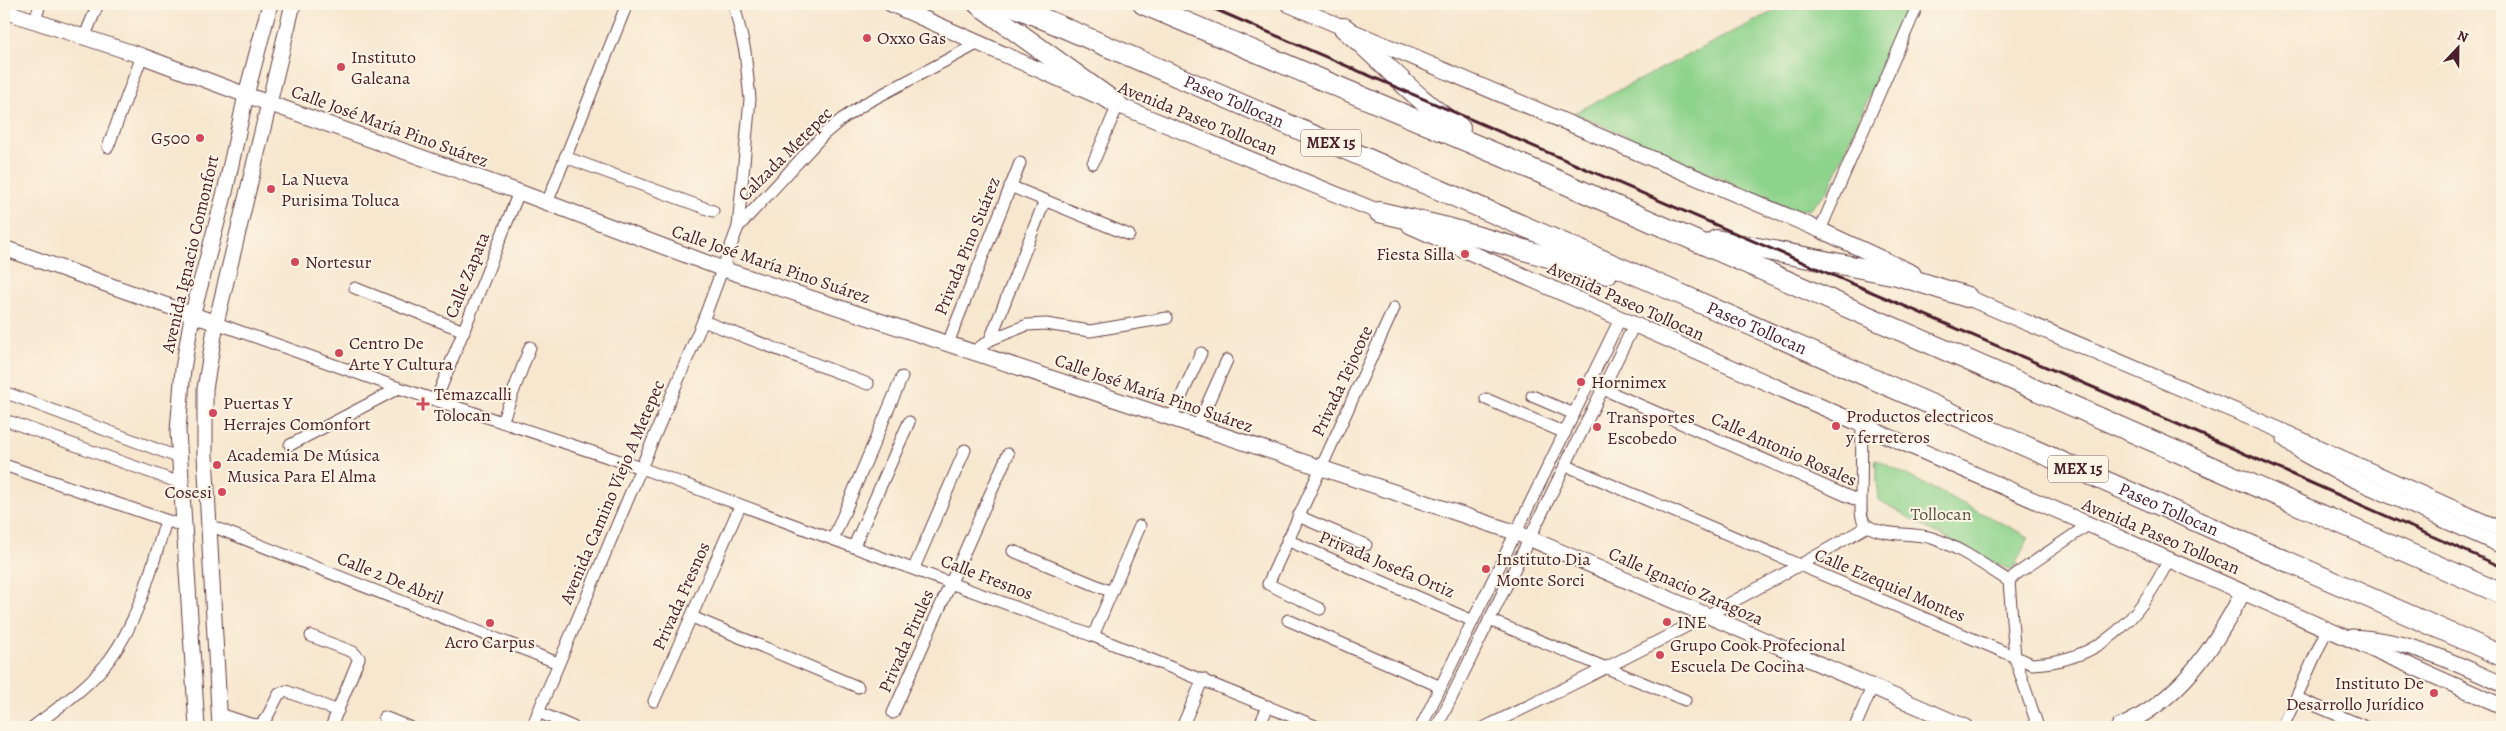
<svg xmlns="http://www.w3.org/2000/svg" width="2506" height="731" viewBox="0 0 2506 731" font-family="Alegreya,serif">
<style>
.green{fill:#8ed38c;stroke:#6c795c}
.lines{fill:none;stroke-linecap:round;stroke-linejoin:round}
.street-casing{stroke:#643d44;stroke-width:13}
.secondary-casing{stroke:#643d44;stroke-width:17}
.highway-casing{stroke:#643d44;stroke-width:22}
.street{stroke:#fff;stroke-width:11}
.secondary{stroke:#fff;stroke-width:15}
.highway{stroke:#fff;stroke-width:20}
.rail{stroke:#4a1f2b;stroke-width:3}
.poi-dot{fill:#d1495b;stroke:#fcf5e5;stroke-width:2}
.labels{text-anchor:middle;dominant-baseline:central;stroke-width:4;stroke-linejoin:round;paint-order:stroke}
.shield{fill:#fcf5e5;stroke:#7f5f63;stroke-width:1}
.shield-label{font-size:16px;font-weight:bold;fill:#4a1f2b}
.poi-label{font-size:18px;fill:#4a1f2b;stroke:#fcf5e5;text-anchor:start}
.street-label{font-size:18px;fill:#4a1f2b;stroke:#fcf5e5}
.park-label{font-size:18px;fill:#5e5548;stroke:#fcf5e5}
</style>
<rect width="100%" height="100%" fill="#fcf5e5"/>
<filter id="ink" filterUnits="userSpaceOnUse"><feTurbulence type="fractalNoise" baseFrequency=".02" numOctaves="2"/><feDisplacementMap in="SourceGraphic" scale="10" xChannelSelector="R" yChannelSelector="G"/><feConvolveMatrix kernelMatrix="1 2 1 2 8 2 1 2 1" color-interpolation-filters="sRGB"/></filter>
<filter id="wash" filterUnits="userSpaceOnUse"><feTurbulence type="fractalNoise" baseFrequency=".0096" numOctaves="4" result="noise"/><feDisplacementMap in="SourceGraphic" scale="20" xChannelSelector="R" yChannelSelector="G"/><feGaussianBlur stdDeviation="1.12" result="paint"/><feColorMatrix in="noise" values="0 0 0 0 0 0 0 0 0 0 0 0 0 0 0 0 0 1.4 0 .05"/><feComposite in="paint" operator="in"/></filter>
<g filter="url(#wash)">
<rect width="100%" height="100%" fill="#f7e7cf"/>
<g class="green">
<polygon points="1788,4 1909,4 1829,189 1810,209 1793,210 1574,113"/>
<polygon points="1875,459 2029,537 2012,571 1932,531 1879,500"/>
</g>
</g>
<g filter="url(#ink)">
<g class="lines">
<g class="street-casing">
<g id="street">
<polyline points="734,4 745,51 750,99 738,227"/>
<polyline points="35,21 40,4"/>
<polyline points="84,38 98,4"/>
<polyline points="108,147 142,56"/>
<polyline points="565,157 713,211"/>
<polyline points="1093,163 1118,105"/>
<polyline points="1010,186 1129,235"/>
<polyline points="547,203 627,4"/>
<polyline points="1820,230 1918,4"/>
<polyline points="355,288 464,331"/>
<polyline points="703,321 868,384"/>
<polyline points="216,323 399,388 641,468 1093,636 1318,727"/>
<polyline points="990,340 1045,200"/>
<polyline points="948,343 1020,163"/>
<polyline points="973,352 990,340 1027,325 1046,324 1090,331 1167,318"/>
<path d="M 1603,389 L 1861,502 C 1861,510 1860,521 1868,526 C 1886,537 1912,532 1932,538 C 1959,547 1985,566 2009,581"/>
<polyline points="4,392 180,458"/>
<polyline points="1532,396 1574,414"/>
<polyline points="1486,399 1565,433"/>
<polyline points="436,400 519,192"/>
<polyline points="1171,419 1201,353"/>
<polyline points="11,422 180,483"/>
<polyline points="502,422 530,347"/>
<polyline points="1197,427 1227,360"/>
<polyline points="290,445 399,388"/>
<polyline points="4,465 183,526"/>
<path d="M 1565,465 L 2032,664 C 2102,661 2140,618 2169,559"/>
<polyline points="1861,502 1862,424"/>
<polyline points="1298,516 1366,545"/>
<polyline points="209,525 558,663"/>
<polyline points="833,539 902,377"/>
<polyline points="1287,540 1473,621"/>
<polyline points="854,546 909,422"/>
<polyline points="1013,551 1112,592"/>
<polyline points="914,568 965,450"/>
<polyline points="2009,581 2015,658 2038,727"/>
<polyline points="2009,581 2015,575 2088,525"/>
<polyline points="1320,609 1268,584 1394,308"/>
<polyline points="692,617 858,687"/>
<polyline points="1288,620 1441,687"/>
<polyline points="1489,620 1685,700"/>
<polyline points="311,636 353,652 359,658 331,727"/>
<polyline points="1093,636 1140,526"/>
<polyline points="2297,698 2366,727"/>
<polyline points="654,701 740,506"/>
<polyline points="538,712 573,727"/>
<polyline points="893,713 1008,454"/>
<polyline points="220,714 250,724 260,725 267,717 279,694 286,691 338,711"/>
<polyline points="384,717 409,727"/>
<path d="M 33,727 C 60,706 90,686 110,659 C 139,620 152,566 166,521"/>
<polyline points="532,727 703,321 738,227 824,134 842,119 866,103 977,44"/>
<polyline points="1182,727 1203,679"/>
<polyline points="1259,727 1268,706"/>
<polyline points="1421,727 1620,319"/>
<polyline points="1437,727 1634,325"/>
<path d="M 1485,727 C 1615,665 1743,599 1868,526"/>
<polyline points="1855,727 1872,687"/>
<polyline points="2283,727 2327,629"/>
</g>
</g>
<g class="secondary-casing">
<g id="secondary">
<polyline points="891,4 1118,105 1389,216"/>
<polyline points="1288,4 1820,230 1913,273"/>
<polyline points="4,11 142,56 246,95 519,192 723,269 1517,533 1965,727"/>
<polyline points="1410,226 2502,706"/>
<polyline points="4,248 216,323"/>
<polyline points="1957,293 2275,428 2502,530"/>
<polyline points="2285,439 2304,454 2335,471 2502,546"/>
<path d="M 2352,637 C 2410,640 2450,661 2502,684"/>
<polyline points="197,727 178,431 183,369 192,316 225,192 246,95 270,4"/>
<polyline points="220,727 205,455 205,389 216,323 293,4"/>
<path d="M 2119,727 C 2179,701 2214,648 2243,592"/>
</g>
</g>
<g class="highway-casing">
<g id="highway">
<polyline points="978,4 1118,105"/>
<path id="s1" d="M 1009,4 L 1653,282 L 2502,656"/>
<polyline points="1143,4 1504,157 2502,594"/>
<path d="M 1344,28 C 1385,62 1415,100 1460,128"/>
<polyline points="1379,212 1448,228 1607,274"/>
<polyline points="1716,240 1897,275 1967,297"/>
</g>
</g>
<use href="#street" class="street"/>
<use href="#secondary" class="secondary"/>
<use href="#highway" class="highway"/>
<polyline class="rail" points="1203,4 2125,401 2502,567"/>
</g>
</g>
<g class="poi-dot">
<circle cx="867" cy="38" r="5"/>
<circle cx="341" cy="67" r="5"/>
<circle cx="200" cy="138" r="5"/>
<circle cx="271" cy="189" r="5"/>
<circle cx="1465" cy="254" r="5"/>
<circle cx="295" cy="262" r="5"/>
<circle cx="339" cy="353" r="5"/>
<circle cx="1581" cy="382" r="5"/>
<path d="M420.5 396.5h5v5h5v5h-5v5h-5v-5h-5v-5h5z"/>
<circle cx="213" cy="413" r="5"/>
<circle cx="1836" cy="426" r="5"/>
<circle cx="1597" cy="427" r="5"/>
<circle cx="217" cy="465" r="5"/>
<circle cx="222" cy="492" r="5"/>
<circle cx="1486" cy="569" r="5"/>
<circle cx="1667" cy="622" r="5"/>
<circle cx="490" cy="623" r="5"/>
<circle cx="1660" cy="655" r="5"/>
<circle cx="2434" cy="693" r="5"/>
</g>
<g class="labels">
<g class="shield">
<rect x="1301" y="129.5" width="60" height="27" rx="4"/>
<rect x="2048" y="455.5" width="60" height="27" rx="4"/>
</g>
<g class="shield-label">
<text x="1331" y="143">MEX 15</text>
<text x="2078" y="469">MEX 15</text>
</g>
<g class="poi-label">
<text x="877" y="38">Oxxo Gas</text>
<text x="351" y="57">Instituto<tspan x="351" dy="21">Galeana</tspan></text>
<text x="190" y="138" text-anchor="end">G500</text>
<text x="281" y="179">La Nueva<tspan x="281" dy="21">Purisima Toluca</tspan></text>
<text x="1455" y="254" text-anchor="end">Fiesta Silla</text>
<text x="305" y="262">Nortesur</text>
<text x="349" y="343">Centro De<tspan x="349" dy="21">Arte Y Cultura</tspan></text>
<text x="1591" y="382">Hornimex</text>
<text x="434" y="394">Temazcalli<tspan x="434" dy="21">Tolocan</tspan></text>
<text x="223" y="403">Puertas Y<tspan x="223" dy="21">Herrajes Comonfort</tspan></text>
<text x="1846" y="416">Productos electricos<tspan x="1846" dy="21">y ferreteros</tspan></text>
<text x="1607" y="417">Transportes<tspan x="1607" dy="21">Escobedo</tspan></text>
<text x="227" y="455">Academia De Música<tspan x="227" dy="21">Musica Para El Alma</tspan></text>
<text x="212" y="492" text-anchor="end">Cosesi</text>
<text x="1496" y="559">Instituto Dia<tspan x="1496" dy="21">Monte Sorci</tspan></text>
<text x="1677" y="622">INE</text>
<text x="490" y="642" text-anchor="middle">Acro Carpus</text>
<text x="1670" y="645">Grupo Cook Profecional<tspan x="1670" dy="21">Escuela De Cocina</tspan></text>
<text x="2424" y="683" text-anchor="end">Instituto De<tspan x="2424" dy="21">Desarrollo Jurídico</tspan></text>
</g>
<g class="street-label">
<text stroke="none"><textPath href="#s1" startOffset="245">Paseo Tollocan</textPath></text>
<text transform="translate(1198 118) rotate(22)">Avenida Paseo Tollocan</text>
<text transform="translate(390 126) rotate(20)">Calle José María Pino Suárez</text>
<text transform="translate(785 154) rotate(-45)">Calzada Metepec</text>
<text transform="translate(967 246) rotate(-68)">Privada Pino Suárez</text>
<text transform="translate(190 254) rotate(-77)">Avenida Ignacio Comonfort</text>
<text transform="translate(771 264) rotate(19)">Calle José María Pino Suárez</text>
<text transform="translate(467 275) rotate(-68)">Calle Zapata</text>
<text transform="translate(1626 301) rotate(24)">Avenida Paseo Tollocan</text>
<text stroke="none"><textPath href="#s1" startOffset="815">Paseo Tollocan</textPath></text>
<text transform="translate(1342 381) rotate(-65)">Privada Tejocote</text>
<text transform="translate(1154 393) rotate(19)">Calle José María Pino Suárez</text>
<text transform="translate(1784 449) rotate(24)">Calle Antonio Rosales</text>
<text transform="translate(612 492) rotate(-67)">Avenida Camino Viejo A Metepec</text>
<text stroke="none"><textPath href="#s1" startOffset="1265">Paseo Tollocan</textPath></text>
<text transform="translate(2161 536) rotate(23)">Avenida Paseo Tollocan</text>
<text transform="translate(1387 564) rotate(23)">Privada Josefa Ortiz</text>
<text transform="translate(987 577) rotate(21)">Calle Fresnos</text>
<text transform="translate(390 578) rotate(22)">Calle 2 De Abril</text>
<text transform="translate(1890 585) rotate(23)">Calle Ezequiel Montes</text>
<text transform="translate(1686 586) rotate(24)">Calle Ignacio Zaragoza</text>
<text transform="translate(681 596) rotate(-66)">Privada Fresnos</text>
<text transform="translate(906 641) rotate(-66)">Privada Pirules</text>
</g>
<g class="park-label">
<text x="1941" y="514">Tollocan</text>
</g>
</g>
<rect width="2506" height="731" fill="none" stroke="#fcf5e5" stroke-width="20"/>
<g transform="translate(2458 48) rotate(22)" stroke="#fcf5e5" stroke-width="4" paint-order="stroke">
<path d="M0-4L9 19L0 12L-9 19Z" fill="#4a1f2b"/>
<text y="-8" font-size="14" font-weight="bold" text-anchor="middle" fill="#4a1f2b">N</text>
</g>
</svg>
